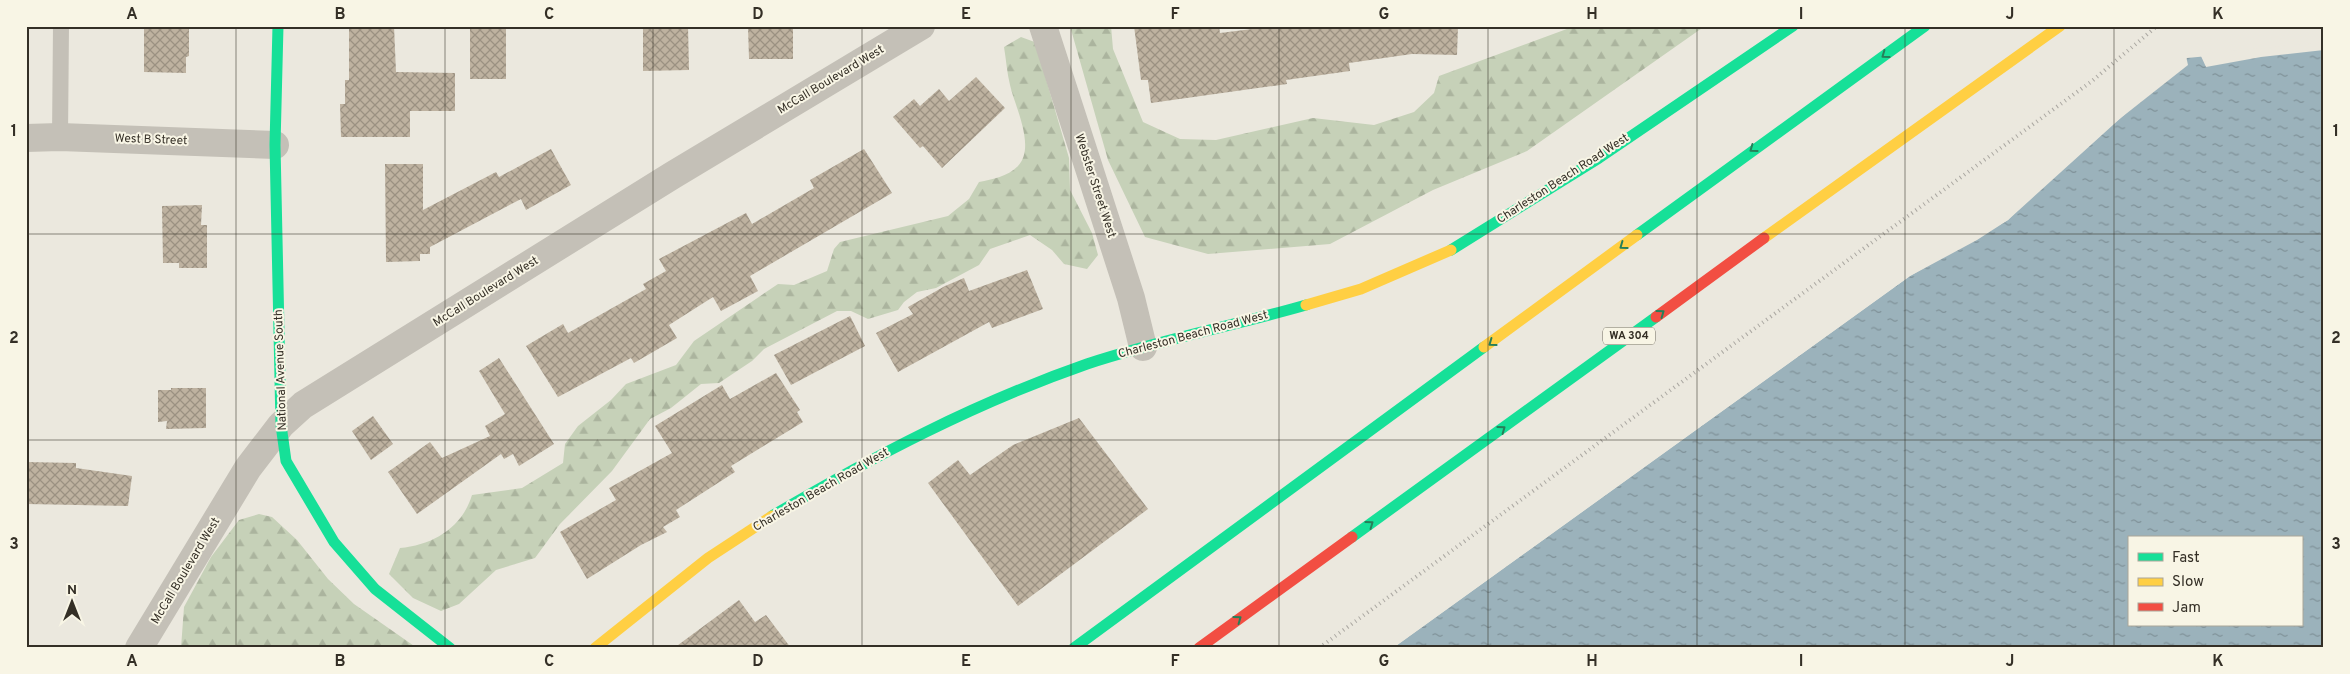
<svg xmlns="http://www.w3.org/2000/svg" width="2350" height="674" viewBox="0 0 2350 674" font-family="Overpass,sans-serif">
<style>
.forest{fill:url(#forest-firs)}
.water{fill:url(#water-ripples);fill-rule:evenodd}
.pier{fill:#ebe8de}
.building{fill:url(#building-cross-hatch)}
.lines{fill:none;stroke-linecap:round;stroke-linejoin:round}
.lane{stroke:#c4c0b7;stroke-width:16}
.street{stroke:#c4c0b7;stroke-width:28}
.fast{stroke:#16e098;stroke-width:11}
.slow{stroke:#ffcf43;stroke-width:11}
.jam{stroke:#f24e42;stroke-width:11}
.rail{stroke:#aba8a2;stroke-width:4;stroke-dasharray:1 4;stroke-linecap:butt}
.oneway{stroke:#267f59}
.grid{fill:none;stroke:#342f26;stroke-width:1;stroke-opacity:0.55}
.labels{text-anchor:middle;dominant-baseline:central;stroke-width:4;stroke-linejoin:round;paint-order:stroke}
.shield{fill:#f8f5e5;stroke:#6f6a5f;stroke-width:1}
.shield-label{font-size:11px;font-weight:bold;fill:#342f26}
.street-label{font-size:12px;fill:#342f26;stroke:#f8f5e5}
.neatline{fill:none;stroke:#342f26;stroke-width:2}
.grid-label{font-size:16px;text-anchor:middle;font-weight:bold;fill:#342f26}
</style>
<defs>
<pattern id="forest-firs" width="22" height="20" patternUnits="userSpaceOnUse" patternTransform="scale(1.25)"><rect width="22" height="20" fill="#c6d1b8"/><path d="M5 1l3.5 6h-7zM16 11l3.5 6h-7z" fill="#abb49e"/></pattern>
<pattern id="water-ripples" width="26" height="14" patternUnits="userSpaceOnUse" patternTransform="scale(1.25)"><rect width="26" height="14" fill="#9bb2bb"/><path d="M2 4q2-2 4 0t4 0M15 11q2-2 4 0t4 0" fill="none" stroke="#7f9198"/></pattern>
<pattern id="building-cross-hatch" width="8" height="8" patternUnits="userSpaceOnUse" patternTransform="scale(1.25)"><rect width="8" height="8" fill="#beb2a0"/><path d="M0 0l8 8M0 8l8-8" fill="none" stroke="#9b9182"/></pattern>
</defs>
<rect width="100%" height="100%" fill="#ebe8de"/>
<g class="forest">
<polygon points="1070,26 1111,26 1113,49 1143,122 1180,139 1216,140 1313,118 1374,125 1414,112 1434,93 1439,76 1575,26 1705,26 1527,151 1433,190 1330,244 1208,254 1145,237 1108,160"/>
<path d="M 1021,37 L 1040,44 L 1044,72 L 1069,158 L 1070,190 L 1092,233 L 1098,255 L 1087,269 L 1064,264 L 1052,250 L 1030,235 L 990,249 L 979,265 L 936,288 L 917,292 L 904,302 L 898,310 L 868,319 L 851,311 L 837,311 L 764,349 L 752,361 L 719,383 L 701,384 L 671,408 L 650,419 L 612,471 L 560,524 L 535,558 L 496,570 L 459,604 L 441,611 L 413,598 L 389,574 L 400,548 C 433,545 462,528 472,495 L 522,488 L 563,463 L 565,444 L 578,426 L 611,400 L 626,384 L 676,365 L 694,341 L 778,284 L 794,285 L 827,271 L 834,249 L 840,242 L 948,216 L 969,199 L 979,182 C 993,179 1007,177 1018,166 C 1036,147 1015,107 1010,85 C 1007,73 1006,59 1004,47 Z"/>
<polygon points="259,514 272,517 297,540 328,579 354,604 417,648 355,648 352,645 341,645 338,648 181,648 184,607 211,557 239,520"/>
</g>
<path class="water" d="M 2324,45 L 2324,648 L 1393,648 L 1910,276 L 2008,220 L 2187,58 ZM 2129,538 L 2301,538 L 2301,625 L 2129,625 Z"/>
<g class="pier">
<polygon points="2324,42 2324,50 2261,57 2206,67 2200,54"/>
<polygon points="2186,56 2188,65 2103,132"/>
<polygon points="2025,202 2008,220 1977,240 1910,276 1393,648 1390,648 1908,274 2007,218"/>
</g>
<g class="building">
<polygon points="144,26 189,26 189,56 186,57 186,73 144,72"/>
<polygon points="349,26 394,26 396,72 455,73 455,111 410,111 410,137 341,137 340,104 345,104 345,80 349,80"/>
<rect x="470" y="26" width="36" height="53"/>
<polygon points="643,26 688,26 689,70 643,71"/>
<polygon points="748,26 793,26 793,59 749,59"/>
<polygon points="1134,26 1219,26 1220,33 1276,26 1458,26 1457,55 1412,54 1349,63 1350,71 1286,80 1287,84 1151,103 1148,80 1141,80"/>
<polygon points="976,77 1005,108 942,168 923,146 920,148 893,117 914,99 920,106 939,89 949,101"/>
<polygon points="551,149 571,185 526,210 521,199 430,247 430,254 420,254 420,261 386,262 385,164 423,164 423,210 496,172 499,177"/>
<polygon points="864,149 892,193 750,276 758,291 721,311 713,297 669,325 677,338 634,363 631,358 558,397 526,346 563,324 568,333 646,289 643,284 666,271 659,259 746,213 752,224 814,188 810,180"/>
<polygon points="202,205 201,225 207,225 207,268 179,268 179,263 163,263 162,206"/>
<polygon points="1027,270 1043,309 992,328 989,322 898,372 876,333 913,314 908,307 945,286 964,278 969,291"/>
<polygon points="850,316 865,346 791,385 774,355"/>
<polygon points="499,358 554,444 519,466 513,454 504,459 501,454 417,514 388,472 430,442 442,458 490,436 485,426 505,414 479,371"/>
<polygon points="776,373 800,410 797,412 803,422 731,466 735,472 676,510 680,517 663,527 667,532 641,545 587,579 560,532 616,500 609,488 672,453 655,426 722,385 730,399"/>
<polygon points="171,388 206,388 206,428 166,429 167,421 158,422 158,390 171,390"/>
<polygon points="373,416 393,444 371,460 352,431"/>
<polygon points="1079,418 1148,509 1018,606 928,483 958,460 970,475 1013,445"/>
<polygon points="26,462 76,463 76,468 132,476 128,506 26,504"/>
<polygon points="739,600 755,622 766,615 791,648 674,648"/>
</g>
<g class="lines">
<polyline class="lane" points="60,137 61,26"/>
<g class="street">
<polyline points="1043,26 1131,298 1143,347"/>
<polyline points="26,138 60,137 275,145"/>
<polyline points="139,648 248,468 281,425 303,405 673,175 921,26"/>
</g>
<g class="fast">
<polyline points="278,26 275,145 281,425 286,461 334,542 375,589 450,648"/>
<polyline points="1637,235 1925,26"/>
<polyline points="1451,250 1599,158 1793,26"/>
<path d="M 772,516 C 874,456 975,403 1087,364 C 1159,340 1233,326 1306,305"/>
<polyline points="1352,537 1656,317"/>
<polyline points="1074,648 1484,347"/>
</g>
<g class="slow">
<polyline points="1764,238 2060,26"/>
<polyline points="1306,305 1361,289 1451,250"/>
<polyline points="1484,347 1637,235"/>
<polyline points="595,648 708,558 772,516"/>
</g>
<g class="jam">
<polyline points="1656,317 1764,238"/>
<polyline points="1199,648 1352,537"/>
</g>
<polyline class="rail" points="1319,648 2092,81 2157,26"/>
</g>
<defs><path id="oneway-chevron" d="M-2-3.5L2.5 0L-2 3.5" fill="none" stroke-width="1.6" stroke-linecap="round" stroke-linejoin="round" transform="scale(1.25)"/></defs>
<g class="oneway">
<use href="#oneway-chevron" transform="translate(1885 55) rotate(144)"/>
<use href="#oneway-chevron" transform="translate(1753 149) rotate(144)"/>
<use href="#oneway-chevron" transform="translate(1623 246) rotate(144)"/>
<use href="#oneway-chevron" transform="translate(1661 313) rotate(-36)"/>
<use href="#oneway-chevron" transform="translate(1492 343) rotate(144)"/>
<use href="#oneway-chevron" transform="translate(1502 429) rotate(-36)"/>
<use href="#oneway-chevron" transform="translate(1370 524) rotate(-36)"/>
<use href="#oneway-chevron" transform="translate(1238 619) rotate(-36)"/>
</g>
<path class="grid" d="M 236,26 L 236,648M 445,26 L 445,648M 653,26 L 653,648M 862,26 L 862,648M 1071,26 L 1071,648M 1279,26 L 1279,648M 1488,26 L 1488,648M 1697,26 L 1697,648M 1905,26 L 1905,648M 2114,26 L 2114,648M 26,234 L 2324,234M 26,440 L 2324,440"/>
<g class="labels">
<rect class="shield" x="1603" y="327.5" width="52" height="17" rx="4"/>
<g class="shield-label">
<text x="1629" y="336">WA 304</text>
</g>
<g class="street-label">
<text transform="translate(831 80) rotate(-31)">McCall Boulevard West</text>
<text transform="translate(151 140) rotate(2)">West B Street</text>
<text transform="translate(1563 179) rotate(-33)">Charleston Beach Road West</text>
<text transform="translate(1095 186) rotate(72)">Webster Street West</text>
<text transform="translate(486 292) rotate(-32)">McCall Boulevard West</text>
<text transform="translate(1193 335) rotate(-15)">Charleston Beach Road West</text>
<text transform="translate(281 370) rotate(-92)">National Avenue South</text>
<text transform="translate(821 490) rotate(-30)">Charleston Beach Road West</text>
<text transform="translate(186 571) rotate(-59)">McCall Boulevard West</text>
</g>
</g>
<rect width="2350" height="674" fill="none" stroke="#f8f5e5" stroke-width="55"/>
<rect x="2128" y="536" width="175" height="90" fill="#f8f5e5" stroke="#aaa699"/>
<rect x="2138" y="553" width="25" height="8" fill="#16e098" stroke="#aaa699"/>
<text x="2172" y="562" font-size="15" fill="#342f26">Fast</text>
<rect x="2138" y="578" width="25" height="8" fill="#ffcf43" stroke="#aaa699"/>
<text x="2172" y="586" font-size="15" fill="#342f26">Slow</text>
<rect x="2138" y="603" width="25" height="8" fill="#f24e42" stroke="#aaa699"/>
<text x="2172" y="612" font-size="15" fill="#342f26">Jam</text>
<g transform="translate(72 602)" stroke="#f8f5e5" stroke-width="4" paint-order="stroke">
<path d="M0-4L9 19L0 12L-9 19Z" fill="#342f26"/>
<text y="-8" font-size="14" font-weight="bold" text-anchor="middle" fill="#342f26">N</text>
</g>
<rect x="28" y="28" width="2294" height="618" class="neatline"/>
<g class="grid-label">
<text x="132" y="19">A</text>
<text x="340" y="19">B</text>
<text x="549" y="19">C</text>
<text x="758" y="19">D</text>
<text x="966" y="19">E</text>
<text x="1175" y="19">F</text>
<text x="1384" y="19">G</text>
<text x="1592" y="19">H</text>
<text x="1801" y="19">I</text>
<text x="2010" y="19">J</text>
<text x="2218" y="19">K</text>
<text x="14" y="136">1</text>
<text x="2336" y="136">1</text>
<text x="14" y="343">2</text>
<text x="2336" y="343">2</text>
<text x="14" y="549">3</text>
<text x="2336" y="549">3</text>
<text x="132" y="666">A</text>
<text x="340" y="666">B</text>
<text x="549" y="666">C</text>
<text x="758" y="666">D</text>
<text x="966" y="666">E</text>
<text x="1175" y="666">F</text>
<text x="1384" y="666">G</text>
<text x="1592" y="666">H</text>
<text x="1801" y="666">I</text>
<text x="2010" y="666">J</text>
<text x="2218" y="666">K</text>
</g>
</svg>
